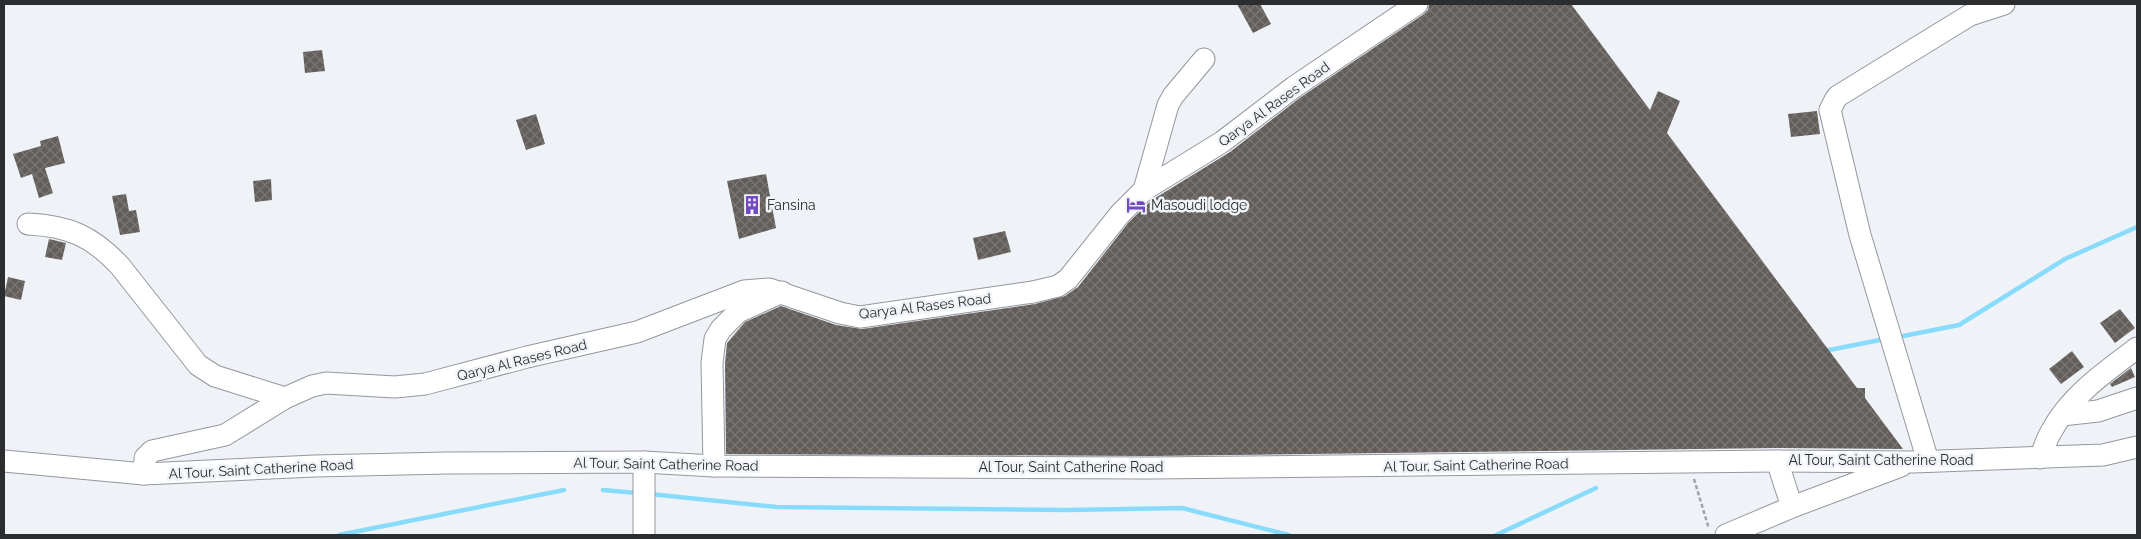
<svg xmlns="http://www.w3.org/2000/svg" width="2141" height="539" viewBox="0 0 2141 539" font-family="Raleway,sans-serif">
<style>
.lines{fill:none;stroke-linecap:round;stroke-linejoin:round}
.stream{stroke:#88dbfb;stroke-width:4.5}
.building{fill:url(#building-cross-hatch)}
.minor-casing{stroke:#94979c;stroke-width:23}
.path{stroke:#a0a3a7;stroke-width:2.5;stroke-dasharray:4 2.5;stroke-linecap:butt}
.minor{stroke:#fff;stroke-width:21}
.labels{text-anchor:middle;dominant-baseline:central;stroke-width:5;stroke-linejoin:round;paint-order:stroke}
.street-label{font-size:14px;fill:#2c2d2f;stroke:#eff3f8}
.poi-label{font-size:14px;fill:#2c2d2f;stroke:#eff3f8;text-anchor:start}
</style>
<defs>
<pattern id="building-cross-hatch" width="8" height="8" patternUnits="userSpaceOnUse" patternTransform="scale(1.25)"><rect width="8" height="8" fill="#635e5a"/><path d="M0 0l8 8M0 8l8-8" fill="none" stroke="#7a7674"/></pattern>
</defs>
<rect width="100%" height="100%" fill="#eff3f8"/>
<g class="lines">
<g class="stream">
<polyline points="1898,337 1959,325 2065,259 2137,227"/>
<polyline points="1824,351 1885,339"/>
<polyline points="603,490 637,493"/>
<polyline points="650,494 777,507 1068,510 1182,508 1289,535"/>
<polyline points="339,535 564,490"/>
<polyline points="1496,535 1596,488"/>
</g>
</g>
<g class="building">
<polygon points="1237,4 1260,4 1271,24 1253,33"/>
<polygon points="1429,4 1571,4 1650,110 1658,91 1680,101 1667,133 1857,388 1865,388 1865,398 1903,449 1777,448 1150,456 726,454 725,364 727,343 745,322 781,306 836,325 862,329 1035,304 1065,296 1078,287 1129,222 1152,200 1230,152 1301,97 1424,14 1428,10"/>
<polygon points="322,50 325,71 305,73 303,52"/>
<polygon points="1817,111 1820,134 1791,137 1788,114"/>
<polygon points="536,114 545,144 526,150 516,120"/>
<polygon points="58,136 65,163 45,168 53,193 39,198 32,174 21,178 13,154 41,146 40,141"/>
<polygon points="766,174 776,228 739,239 727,181"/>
<polygon points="271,179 272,200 255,202 253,181"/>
<polygon points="126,194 129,211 136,210 140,232 120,235 112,196"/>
<polygon points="1005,231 1011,252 978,260 973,238"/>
<polygon points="49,239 66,243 62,260 45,257"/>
<polygon points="8,277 25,281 21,300 4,296"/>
<polygon points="2120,309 2135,328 2115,343 2100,323"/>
<polygon points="2072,351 2084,367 2061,384 2049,369"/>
<polygon points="2131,368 2135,377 2112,387 2110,384"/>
</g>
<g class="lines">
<g class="minor-casing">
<g id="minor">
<polyline points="1144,190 1168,105 1173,96 1204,59"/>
<path d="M 28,224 C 69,226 92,236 120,266 L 198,365 L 215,376 L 285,398"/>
<polyline points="2062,415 2098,411 2137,398"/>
<path d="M 2040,458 C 2044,449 2046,440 2051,432 C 2070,396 2105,372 2137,348"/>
<polyline points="4,461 144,474 315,466 447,463 644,462 714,466 1150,468 1777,461 1913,462 2103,455 2137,447"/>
<polyline points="1777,461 1792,507"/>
<polyline points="1928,461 1860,235 1830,110 1835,100 1838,96 1970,15 2004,4"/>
<polyline points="644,462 644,535"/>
<polyline points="714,466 712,363 715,339 721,329 738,312 782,292"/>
<polyline points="144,474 145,458 152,451 225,435 285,398 312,386 326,383 395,387 425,384 527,357 637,332 744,291 769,289 840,313 860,317 1033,292 1058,286 1068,279 1120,214 1144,190 1222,142 1294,87 1417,4"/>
<polyline points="1726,535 1792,507 1901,466"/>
</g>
</g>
<polyline class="path" points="1694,479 1709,529"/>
<use href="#minor" class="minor"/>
</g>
<defs>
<g id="building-bare" transform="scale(1.5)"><path d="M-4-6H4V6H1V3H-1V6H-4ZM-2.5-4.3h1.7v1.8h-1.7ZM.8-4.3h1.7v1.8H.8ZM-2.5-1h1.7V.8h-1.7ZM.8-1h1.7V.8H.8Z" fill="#714ac3" stroke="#eff3f8" stroke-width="2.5" paint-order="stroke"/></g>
<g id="hotel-bare" transform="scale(1.5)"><path d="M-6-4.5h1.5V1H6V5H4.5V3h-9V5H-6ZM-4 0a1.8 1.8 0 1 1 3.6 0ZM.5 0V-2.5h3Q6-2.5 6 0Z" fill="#714ac3" stroke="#eff3f8" stroke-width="2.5" paint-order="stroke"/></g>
</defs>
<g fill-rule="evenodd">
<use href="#building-bare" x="752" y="205"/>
<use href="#hotel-bare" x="1136" y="205"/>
</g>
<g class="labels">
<g class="street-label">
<text transform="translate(1274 104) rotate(-36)">Qarya Al Rases Road</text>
<text transform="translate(925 306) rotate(-7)">Qarya Al Rases Road</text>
<text transform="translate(522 360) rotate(-14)">Qarya Al Rases Road</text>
<text x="1881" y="460">Al Tour, Saint Catherine Road</text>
<text transform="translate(666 464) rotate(1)">Al Tour, Saint Catherine Road</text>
<text transform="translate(1476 465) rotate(-1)">Al Tour, Saint Catherine Road</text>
<text x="1071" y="467">Al Tour, Saint Catherine Road</text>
<text transform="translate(261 469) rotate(-3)">Al Tour, Saint Catherine Road</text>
</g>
<g class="poi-label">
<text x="767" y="205">Fansina</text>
<text x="1151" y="205">Masoudi lodge</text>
</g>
</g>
<rect width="2141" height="539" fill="none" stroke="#2c2d2f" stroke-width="10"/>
</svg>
